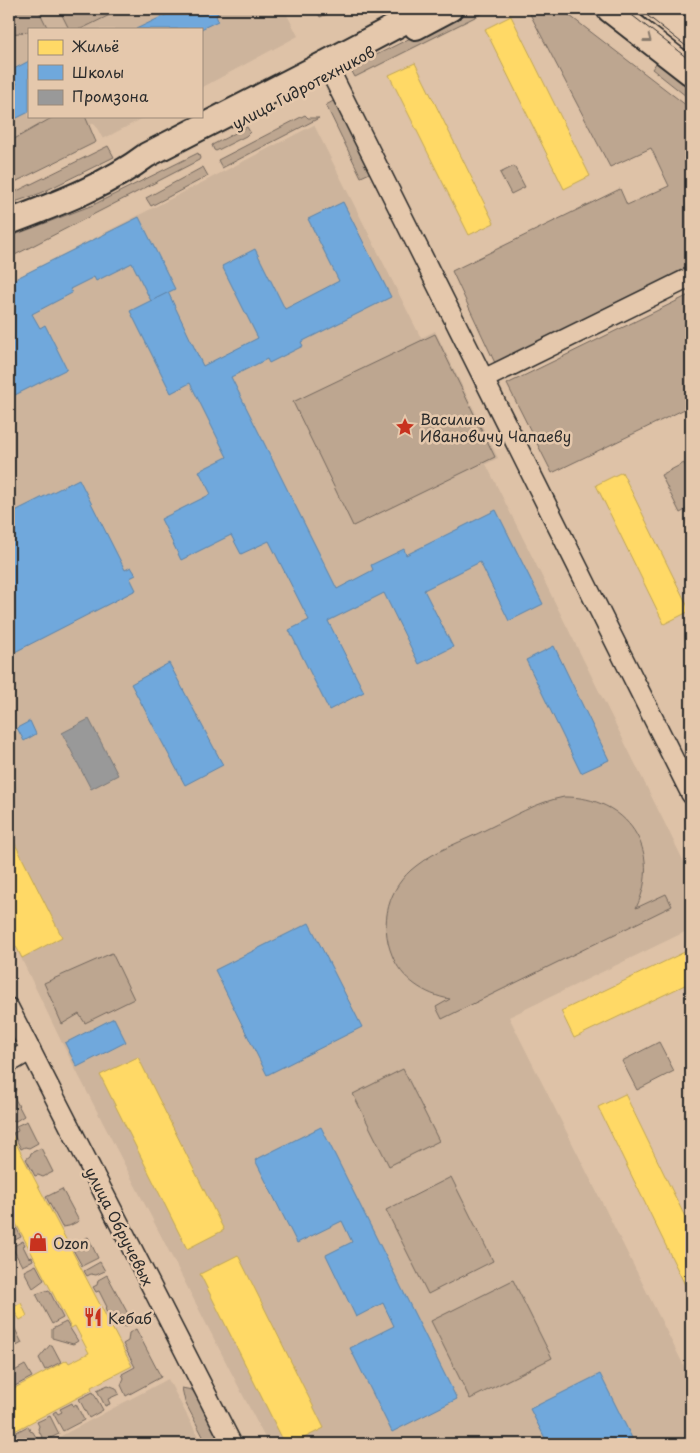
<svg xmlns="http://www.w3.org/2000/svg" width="700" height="1453" viewBox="0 0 700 1453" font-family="'Playpen Sans',sans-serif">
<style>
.built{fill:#cdb49c}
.green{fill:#bda690;stroke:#74685e}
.homes{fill:#ffd966;stroke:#bfa554}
.schools{fill:#6fa8dc;stroke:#5b82a7}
.industry{fill:#999;stroke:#787878}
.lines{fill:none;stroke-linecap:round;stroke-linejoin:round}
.minor-casing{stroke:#2b2b2b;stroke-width:22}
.tertiary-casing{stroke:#2b2b2b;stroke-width:28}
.secondary-casing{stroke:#2b2b2b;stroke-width:30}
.minor{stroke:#e5c8ac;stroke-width:19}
.tertiary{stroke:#e5c8ac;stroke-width:24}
.secondary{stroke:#e5c8ac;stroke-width:26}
.tram{stroke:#2b2b2b;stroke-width:1}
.oneway{stroke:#887a6c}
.labels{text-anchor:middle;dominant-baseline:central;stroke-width:5;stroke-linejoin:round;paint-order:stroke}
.street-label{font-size:15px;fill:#2b2b2b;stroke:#e5c8ac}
.poi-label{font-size:15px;fill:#2b2b2b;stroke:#e5c8ac;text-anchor:start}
</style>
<rect width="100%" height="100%" fill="#dec2a7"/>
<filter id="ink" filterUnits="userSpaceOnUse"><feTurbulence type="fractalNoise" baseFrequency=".02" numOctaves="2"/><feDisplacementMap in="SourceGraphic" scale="10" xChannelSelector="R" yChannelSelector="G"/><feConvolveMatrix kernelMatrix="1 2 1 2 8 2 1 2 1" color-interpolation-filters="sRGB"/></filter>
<g filter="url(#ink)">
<g class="built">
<polygon points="9,9 284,9 298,36 201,88 201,29 29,29 29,116 147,116 103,139 94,123 9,166"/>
<polygon points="314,125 421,338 435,331 498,458 486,464 691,876 691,929 509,1017 691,1380 691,1444 268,1444 62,1043 9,933 9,282"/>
<polygon points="168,1379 202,1444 46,1444"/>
</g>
<g class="green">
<polygon points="9,9 38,9 48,29 29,29 29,32 9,34"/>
<polygon points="59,9 122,9 81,29 69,29"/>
<polygon points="316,9 339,9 320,17"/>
<polygon points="469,9 491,9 355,77 350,68"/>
<polygon points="542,9 561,9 691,109 691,265 495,363 452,271 620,189 627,205 669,186 651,148 610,167 530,14"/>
<polygon points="657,62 691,89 691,100 652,69"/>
<polygon points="337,99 372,172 361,177 326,105"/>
<polygon points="305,115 308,118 319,118 222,168 218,160"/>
<polygon points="55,116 85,116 96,142 9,185 9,142"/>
<polygon points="247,127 250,132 246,136 216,151 214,150 212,145"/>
<polygon points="108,146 114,157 41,193 9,204 9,195"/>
<polygon points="198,153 200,158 199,160 9,258 9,237 93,205"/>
<polygon points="514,166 525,187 511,194 500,173"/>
<polygon points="203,167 208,176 151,206 146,198"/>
<polygon points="691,294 691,406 552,473 507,384"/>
<polygon points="435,334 495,457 353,526 293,402"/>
<polygon points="684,463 691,479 691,507 680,513 661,475"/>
<path d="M 564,797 C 627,796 664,851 636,908 L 666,894 L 672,906 L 442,1019 L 436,1007 L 450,999 C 425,995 401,979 392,955 C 379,923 388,887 416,866 C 436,850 464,841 487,829 C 512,817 537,802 564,797 Z"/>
<polygon points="112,953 134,999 85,1023 79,1014 62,1024 44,983"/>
<polygon points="659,1042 674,1071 637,1090 622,1061"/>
<polygon points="403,1069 439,1141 389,1166 353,1094"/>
<polygon points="12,1082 16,1090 12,1093 24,1116 16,1121 12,1120 9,1122 9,1083"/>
<polygon points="27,1121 38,1143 29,1148 25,1147 21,1149 13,1133 18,1131 16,1126"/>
<polygon points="41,1148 53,1172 43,1177 38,1175 35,1176 26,1159 30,1156 31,1153"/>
<polygon points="451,1177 493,1261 428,1294 386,1210"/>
<polygon points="62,1189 79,1221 69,1226 62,1227 46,1197"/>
<polygon points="13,1221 21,1237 9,1243 9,1223"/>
<polygon points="88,1237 98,1258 82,1266 71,1246"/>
<polygon points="23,1241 25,1245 23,1246 29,1258 32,1257 33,1260 22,1266 12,1247"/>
<polygon points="100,1262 105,1271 96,1275 91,1274 87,1276 84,1271"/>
<polygon points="36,1265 44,1280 33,1288 24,1271"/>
<polygon points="107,1275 133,1323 125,1327 119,1322 113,1325 105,1309 107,1307 99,1291 96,1292 93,1287 97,1285 98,1280"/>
<polygon points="513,1280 552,1358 470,1399 431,1321"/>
<polygon points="49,1290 63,1318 52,1324 36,1294"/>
<polygon points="9,1317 22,1343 9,1350"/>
<polygon points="66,1322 78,1341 73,1344 52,1338 52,1329"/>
<polygon points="136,1329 161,1377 126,1396 121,1385 124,1378 122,1374 135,1367 123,1344 128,1341 129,1333"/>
<polygon points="50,1345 52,1345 61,1362 45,1370 39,1358"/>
<polygon points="25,1365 32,1377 11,1388 9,1383 9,1374"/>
<polygon points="108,1385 116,1388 119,1394 108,1399 110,1404 105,1406 97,1390"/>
<polygon points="182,1388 192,1390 196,1395 222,1444 207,1444 185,1402"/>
<polygon points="93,1392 103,1410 89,1418 79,1399"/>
<polygon points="72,1403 73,1406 76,1404 84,1420 63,1431 53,1413 56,1411 58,1414 62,1412 60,1409"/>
<polygon points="50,1416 59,1434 44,1441 38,1429 39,1426 37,1422"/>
<polygon points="28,1426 30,1431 33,1432 40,1444 10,1444 9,1436"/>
</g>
<g class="homes">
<polygon points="511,16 590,176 564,189 485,29"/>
<polygon points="415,63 494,223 469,235 389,75"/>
<polygon points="622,472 690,611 664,624 596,485"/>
<polygon points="9,832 62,937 22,958 9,933"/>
<polygon points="691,949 691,982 574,1038 561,1011"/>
<polygon points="138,1057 224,1230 187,1249 100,1075"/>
<polygon points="691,1060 691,1071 687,1063"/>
<polygon points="625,1094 691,1229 691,1297 598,1107"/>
<polygon points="9,1130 132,1366 91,1387 92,1390 9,1434 9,1391 67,1360 69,1363 89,1353 75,1326 71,1328 9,1210"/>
<polygon points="238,1255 324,1428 292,1444 285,1444 200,1274"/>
<polygon points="21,1303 27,1316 20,1320 12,1308"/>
</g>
<g class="schools">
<polygon points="178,9 216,9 218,14 216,15 218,21 201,29 136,29"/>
<polygon points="29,61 29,112 9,122 9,88 17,84 10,71"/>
<polygon points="343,202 391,297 301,342 303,346 269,363 267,359 231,377 337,589 373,570 371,565 404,549 406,555 496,510 543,604 509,621 480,562 424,590 453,647 419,664 384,593 328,621 364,692 329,710 289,630 309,620 269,541 241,554 231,535 181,560 161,519 211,494 199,471 227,457 190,383 171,393 130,311 168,292 203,366 258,338 222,266 255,249 285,309 339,281 308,219"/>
<polygon points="139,217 175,289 151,301 132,263 96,281 94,277 70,289 72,293 32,314 40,328 45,325 67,369 9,398 9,282"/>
<polygon points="79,479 125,570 131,567 136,575 130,578 136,590 9,655 9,514"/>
<polygon points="554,646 609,760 581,773 526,660"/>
<polygon points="169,663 223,765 185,785 131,684"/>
<polygon points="30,721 36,734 24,741 17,728"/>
<polygon points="309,923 362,1027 267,1075 215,970"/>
<polygon points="114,1018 126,1042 77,1067 65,1043"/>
<polygon points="321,1127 457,1399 392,1432 350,1348 394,1326 383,1303 356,1317 326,1255 352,1242 342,1221 297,1243 255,1160"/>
<polygon points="600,1374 635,1444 548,1444 530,1409"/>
</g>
<polygon class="industry" points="89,719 118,775 91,789 62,733"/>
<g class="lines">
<g class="minor-casing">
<g id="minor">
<polyline points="326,63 691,794"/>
<polyline points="484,379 691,277"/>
<polyline points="9,1008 232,1444"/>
<polyline points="9,1063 31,1050"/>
</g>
</g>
<g class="tertiary-casing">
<g id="tertiary">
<polyline points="416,27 450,9"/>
<path d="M 9,222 C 56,204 106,186 147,155 L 326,63 L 428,9"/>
</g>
</g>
<g class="secondary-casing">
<g id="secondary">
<polyline points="610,9 691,72"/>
<polyline points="655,9 691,37"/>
</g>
</g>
<use href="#minor" class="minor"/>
<use href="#tertiary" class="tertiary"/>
<use href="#secondary" class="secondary"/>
<g class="tram">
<polyline points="624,9 691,61"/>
<polyline points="639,9 691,50"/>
</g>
</g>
<defs><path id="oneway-chevron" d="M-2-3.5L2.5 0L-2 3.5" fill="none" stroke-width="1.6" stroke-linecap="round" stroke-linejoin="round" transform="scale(1.25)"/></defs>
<use class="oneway" href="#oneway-chevron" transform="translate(648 39) rotate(38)"/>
</g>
<defs>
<g id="sight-bare" transform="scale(1.5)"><path d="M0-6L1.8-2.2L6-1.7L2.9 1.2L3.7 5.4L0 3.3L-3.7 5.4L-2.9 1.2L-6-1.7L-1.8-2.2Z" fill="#c8321e" stroke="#e5c8ac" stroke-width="2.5" paint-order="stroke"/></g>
<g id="shop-bare" transform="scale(1.5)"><path d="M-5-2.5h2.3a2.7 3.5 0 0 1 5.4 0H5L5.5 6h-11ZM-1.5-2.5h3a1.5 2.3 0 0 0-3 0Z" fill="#c8321e" stroke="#e5c8ac" stroke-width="2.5" paint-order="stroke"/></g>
<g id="restaurant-bare" transform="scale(1.5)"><path d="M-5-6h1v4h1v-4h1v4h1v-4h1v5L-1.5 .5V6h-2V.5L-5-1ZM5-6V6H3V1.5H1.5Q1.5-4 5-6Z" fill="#c8321e" stroke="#e5c8ac" stroke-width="2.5" paint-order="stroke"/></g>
</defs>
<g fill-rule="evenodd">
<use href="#sight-bare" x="405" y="427"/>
<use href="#shop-bare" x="38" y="1242"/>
<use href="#restaurant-bare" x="93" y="1317"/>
</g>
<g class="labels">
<g class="street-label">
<text transform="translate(303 87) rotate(-28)">улица Гидротехников</text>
<text transform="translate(120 1226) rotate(63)">улица Обручевых</text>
</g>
<g class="poi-label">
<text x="420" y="418">Василию<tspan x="420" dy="17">Ивановичу Чапаеву</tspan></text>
<text x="53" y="1242">Ozon</text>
<text x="108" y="1317">Кебаб</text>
</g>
</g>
<rect width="700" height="1453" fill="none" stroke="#e5c8ac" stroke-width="30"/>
<rect x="15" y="15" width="670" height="1423" fill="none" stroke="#2b2b2b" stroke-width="2" filter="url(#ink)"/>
<rect x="28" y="28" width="175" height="90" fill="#e5c8ac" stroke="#9b8978"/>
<rect x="38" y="40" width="25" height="15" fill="#ffd966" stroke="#9b8978"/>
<text x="72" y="52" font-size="15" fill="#2b2b2b">Жильё</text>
<rect x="38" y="65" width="25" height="15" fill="#6fa8dc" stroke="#9b8978"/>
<text x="72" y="78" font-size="15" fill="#2b2b2b">Школы</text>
<rect x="38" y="90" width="25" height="15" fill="#999999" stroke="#9b8978"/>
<text x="72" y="102" font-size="15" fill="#2b2b2b">Промзона</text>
</svg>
